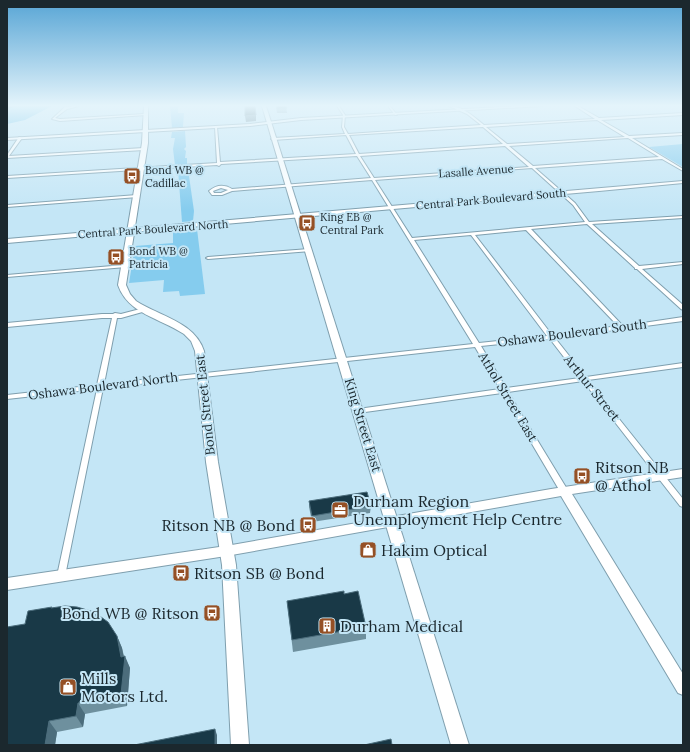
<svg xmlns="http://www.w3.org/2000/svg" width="690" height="752" viewBox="0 0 690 752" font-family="Lora,serif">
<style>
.green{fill:#85ccee}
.forest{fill:#52b7e4}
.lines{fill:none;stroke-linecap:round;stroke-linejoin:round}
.stream{stroke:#1e8eb9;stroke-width:1.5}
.minor-casing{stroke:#7f9fae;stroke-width:2}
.tertiary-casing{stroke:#7f9fae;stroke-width:2}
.secondary-casing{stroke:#7f9fae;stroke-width:2}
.primary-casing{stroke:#7f9fae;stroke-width:2}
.minor{fill:#fff;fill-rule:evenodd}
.tertiary{fill:#fff;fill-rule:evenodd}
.secondary{fill:#fff;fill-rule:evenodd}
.primary{fill:#fff;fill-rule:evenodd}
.wall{fill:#6e909e}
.shaded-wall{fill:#4c6d7c}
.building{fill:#193947;stroke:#4c6d7c}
.labels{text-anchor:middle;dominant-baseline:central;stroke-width:4;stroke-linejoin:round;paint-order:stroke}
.far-poi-label{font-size:11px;fill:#1b282e;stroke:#c4e6f6;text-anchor:start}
.far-street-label{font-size:11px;fill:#1b282e;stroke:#c4e6f6}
.street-label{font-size:13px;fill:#1b282e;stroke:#c4e6f6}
.near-poi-label{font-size:16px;fill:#1b282e;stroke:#c4e6f6;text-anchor:start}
</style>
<rect width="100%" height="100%" fill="#c4e6f6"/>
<g class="green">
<polygon points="170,106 178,106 178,113 184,113 183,127 172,128"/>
<polygon points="185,131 186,147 184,149 186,151 185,158 187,158 187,165 175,165 173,149 175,138 171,138 172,132"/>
<polygon points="683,144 683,167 649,147"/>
<polygon points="188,169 194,211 193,221 182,222 178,170"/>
<polygon points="197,229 205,294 180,296 179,291 163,292 164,280 129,283 135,246 173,243 173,231"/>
</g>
<polygon class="forest" points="7,106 52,106 25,120 7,124"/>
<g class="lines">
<polyline class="stream" points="7,108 16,106"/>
<g class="minor-casing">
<g id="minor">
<polygon points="73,106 79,106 67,109 55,118 60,119 145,114 146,115 60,121 52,119 65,107"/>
<path d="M 337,106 L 339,106 L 345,115 L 344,127 L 348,134 L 481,125 L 467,114 L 449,106 C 463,106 474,117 484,125 L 595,119 L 575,106 L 578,106 L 599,118 L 683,113 L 683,115 L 601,120 L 629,136 L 683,133 L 683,135 L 632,138 L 683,169 L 683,171 L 662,159 L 535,168 L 575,203 L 589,222 L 683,216 L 683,218 L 592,224 L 639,266 L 683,262 L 683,264 L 642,269 L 683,305 L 683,310 L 681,309 L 637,269 L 635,269 L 635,268 L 587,224 L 531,229 L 623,326 L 683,317 L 683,321 L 555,338 L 586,377 L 683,363 L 683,367 L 588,380 L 683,499 L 683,507 L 680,506 L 583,381 L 508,392 L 567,489 L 568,491 L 567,493 L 564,494 L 561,493 L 502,393 L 358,413 L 355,411 L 358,409 L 500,389 L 475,347 L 103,388 L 65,576 L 64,579 L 61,580 L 58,579 L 57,576 L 97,389 L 7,399 L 7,395 L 97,385 L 112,318 L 102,318 L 7,327 L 7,323 L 102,314 L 113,314 L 115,313 L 121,314 L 144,308 L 146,309 L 147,310 L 146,311 L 121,318 L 117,318 L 104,384 L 473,344 L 372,180 L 232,191 L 222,195 L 212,195 L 209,191 C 216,185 224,184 232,189 L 371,178 L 357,156 L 221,164 L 219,166 L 217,165 L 7,178 L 7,176 L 217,163 L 215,127 L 216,126 L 217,127 L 220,162 L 356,154 L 346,135 L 273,140 L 271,139 L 273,138 L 345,134 L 342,127 L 343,115 ZM 597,120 L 625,137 L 507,144 L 486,127 ZM 483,127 L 503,144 L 359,154 L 349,135 ZM 628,138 L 659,157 L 533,166 L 509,146 ZM 505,146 L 529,167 L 374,178 L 360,156 ZM 532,168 L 573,205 L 585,222 L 412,238 L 375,180 ZM 221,188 L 228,190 L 221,193 L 214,193 L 213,191 ZM 526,230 L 618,326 L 552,335 L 475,235 ZM 471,235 L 547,336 L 479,343 L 414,240 ZM 550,339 L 580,378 L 506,388 L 481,346 Z"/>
<polygon points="388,106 390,106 397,115 395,115"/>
<polygon points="19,137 22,138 9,156 144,148 146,149 144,150 7,158 7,155"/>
<polygon points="137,195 139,196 138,197 7,207 7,205"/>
<polygon points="309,249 311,249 311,251 208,259 206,258 208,257"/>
<polygon points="124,265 126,266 126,267 7,277 7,275"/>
</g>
</g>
<g class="tertiary-casing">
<polygon id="tertiary" points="683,181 683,183 599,191 7,243 7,239"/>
</g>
<g class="secondary-casing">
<g id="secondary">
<polygon points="517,106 542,106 301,120 250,126 7,140 7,138 250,124 301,118"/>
<polygon points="683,469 683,477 572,494 683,674 683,695 678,693 561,496 226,556 7,590 7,578 226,546 551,489"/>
</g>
</g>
<g class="primary-casing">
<g id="primary">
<path d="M 144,106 L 148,106 L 148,143 L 126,285 L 130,294 L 136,301 C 159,316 195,322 204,351 L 218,462 L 236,565 L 249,745 L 231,745 L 222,565 L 206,462 L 195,351 L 191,341 L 184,334 C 160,318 128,314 118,285 L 142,143 Z"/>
<polygon points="262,106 266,106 469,745 451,745"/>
</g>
</g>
<use href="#minor" class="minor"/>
<use href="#tertiary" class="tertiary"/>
<use href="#secondary" class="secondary"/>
<use href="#primary" class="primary"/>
</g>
<g class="wall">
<polygon points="276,106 286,106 287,113 277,113"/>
<polygon points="309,501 371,506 370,513 312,522 309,507"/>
<polygon points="344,594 366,627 366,639 293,652 287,601"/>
<polygon points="52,607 52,608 117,636 122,648 124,656 130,668 127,706 85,714 83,727 57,732 55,745 7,745"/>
</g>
<g class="shaded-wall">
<polygon points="256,115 256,121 246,122 245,116"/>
<polygon points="117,636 122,648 124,659 125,656 130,668 127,706 121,694 121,657"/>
<polygon points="78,703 85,714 83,727 76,716"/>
<polygon points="49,721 57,732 55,745 45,745"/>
<polygon points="215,729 217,735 217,745 215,745"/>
</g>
<g class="building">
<polygon points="245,106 255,106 256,115 245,116"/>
<polygon points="277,106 286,106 287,108 277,109"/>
<polygon points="367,492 371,506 312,516 309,501"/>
<polygon points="344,591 344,594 358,591 366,627 292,640 287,601"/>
<polygon points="65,606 77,607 94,612 108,622 117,636 121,657 125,656 121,694 78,703 76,716 49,721 45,745 7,745 7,627 25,624 28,611 52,607 51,608"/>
<polygon points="215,729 215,745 134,745"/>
<polygon points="391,739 392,745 364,745"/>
</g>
<linearGradient id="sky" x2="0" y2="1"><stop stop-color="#57a5d5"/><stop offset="0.5" stop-color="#e4f4fb"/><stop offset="1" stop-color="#e4f4fb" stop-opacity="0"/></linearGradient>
<rect width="690" height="211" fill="url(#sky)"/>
<defs>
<g id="bus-square" transform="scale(0.9)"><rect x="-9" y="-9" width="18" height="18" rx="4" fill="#955025" stroke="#c4e6f6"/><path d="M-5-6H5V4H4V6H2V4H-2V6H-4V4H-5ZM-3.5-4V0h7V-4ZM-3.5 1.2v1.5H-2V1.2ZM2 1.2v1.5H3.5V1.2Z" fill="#fff"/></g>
<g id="office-square" transform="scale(0.9)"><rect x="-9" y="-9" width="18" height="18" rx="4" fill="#955025" stroke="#c4e6f6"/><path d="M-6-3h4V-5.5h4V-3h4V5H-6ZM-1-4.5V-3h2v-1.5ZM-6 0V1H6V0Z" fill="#fff"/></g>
<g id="shop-square" transform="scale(0.9)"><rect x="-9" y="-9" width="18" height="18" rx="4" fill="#955025" stroke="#c4e6f6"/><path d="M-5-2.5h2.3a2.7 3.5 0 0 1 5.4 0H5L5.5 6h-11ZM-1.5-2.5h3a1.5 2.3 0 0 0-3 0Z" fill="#fff"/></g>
<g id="building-square" transform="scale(0.9)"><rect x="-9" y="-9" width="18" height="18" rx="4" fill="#955025" stroke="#c4e6f6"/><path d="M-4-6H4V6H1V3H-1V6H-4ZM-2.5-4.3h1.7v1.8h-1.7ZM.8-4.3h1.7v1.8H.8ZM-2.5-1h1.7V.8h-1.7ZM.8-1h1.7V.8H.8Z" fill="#fff"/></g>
</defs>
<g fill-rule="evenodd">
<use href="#bus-square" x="132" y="176"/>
<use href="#bus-square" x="307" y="223"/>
<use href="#bus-square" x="116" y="257"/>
<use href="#bus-square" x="582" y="476"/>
<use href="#office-square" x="340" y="510"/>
<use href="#bus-square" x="308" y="525"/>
<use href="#shop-square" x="368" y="550"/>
<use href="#bus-square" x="181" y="573"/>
<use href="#bus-square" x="212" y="613"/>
<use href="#building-square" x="327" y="626"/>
<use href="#shop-square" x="68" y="687"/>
</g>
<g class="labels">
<g class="far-poi-label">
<text x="145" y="170">Bond WB @<tspan x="145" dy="13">Cadillac</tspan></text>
<text x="320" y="217">King EB @<tspan x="320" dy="13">Central Park</tspan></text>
<text x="129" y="251">Bond WB @<tspan x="129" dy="13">Patricia</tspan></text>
</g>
<g class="far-street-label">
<text transform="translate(476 171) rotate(-4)">Lasalle Avenue</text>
<text transform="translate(491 199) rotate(-5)">Central Park Boulevard South</text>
<text transform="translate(153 229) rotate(-4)">Central Park Boulevard North</text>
</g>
<g class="street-label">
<text transform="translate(572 333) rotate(-7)">Oshawa Boulevard South</text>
<text transform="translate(103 386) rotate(-7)">Oshawa Boulevard North</text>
<text transform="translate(592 388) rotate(51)">Arthur Street</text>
<text transform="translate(508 397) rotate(59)">Athol Street East</text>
<text transform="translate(205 405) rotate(-96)">Bond Street East</text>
<text transform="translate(363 425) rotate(73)">King Street East</text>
</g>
<g class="near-poi-label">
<text x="595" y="467">Ritson NB<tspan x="595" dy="18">@ Athol</tspan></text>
<text x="353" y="501">Durham Region<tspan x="353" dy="18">Unemployment Help Centre</tspan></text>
<text x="295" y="525" text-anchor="end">Ritson NB @ Bond</text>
<text x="381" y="550">Hakim Optical</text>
<text x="194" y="573">Ritson SB @ Bond</text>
<text x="199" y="613" text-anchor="end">Bond WB @ Ritson</text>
<text x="340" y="626">Durham Medical</text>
<text x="81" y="678">Mills<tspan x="81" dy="18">Motors Ltd.</tspan></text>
</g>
</g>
<rect width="690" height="752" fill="none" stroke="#1b282e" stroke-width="16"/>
</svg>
